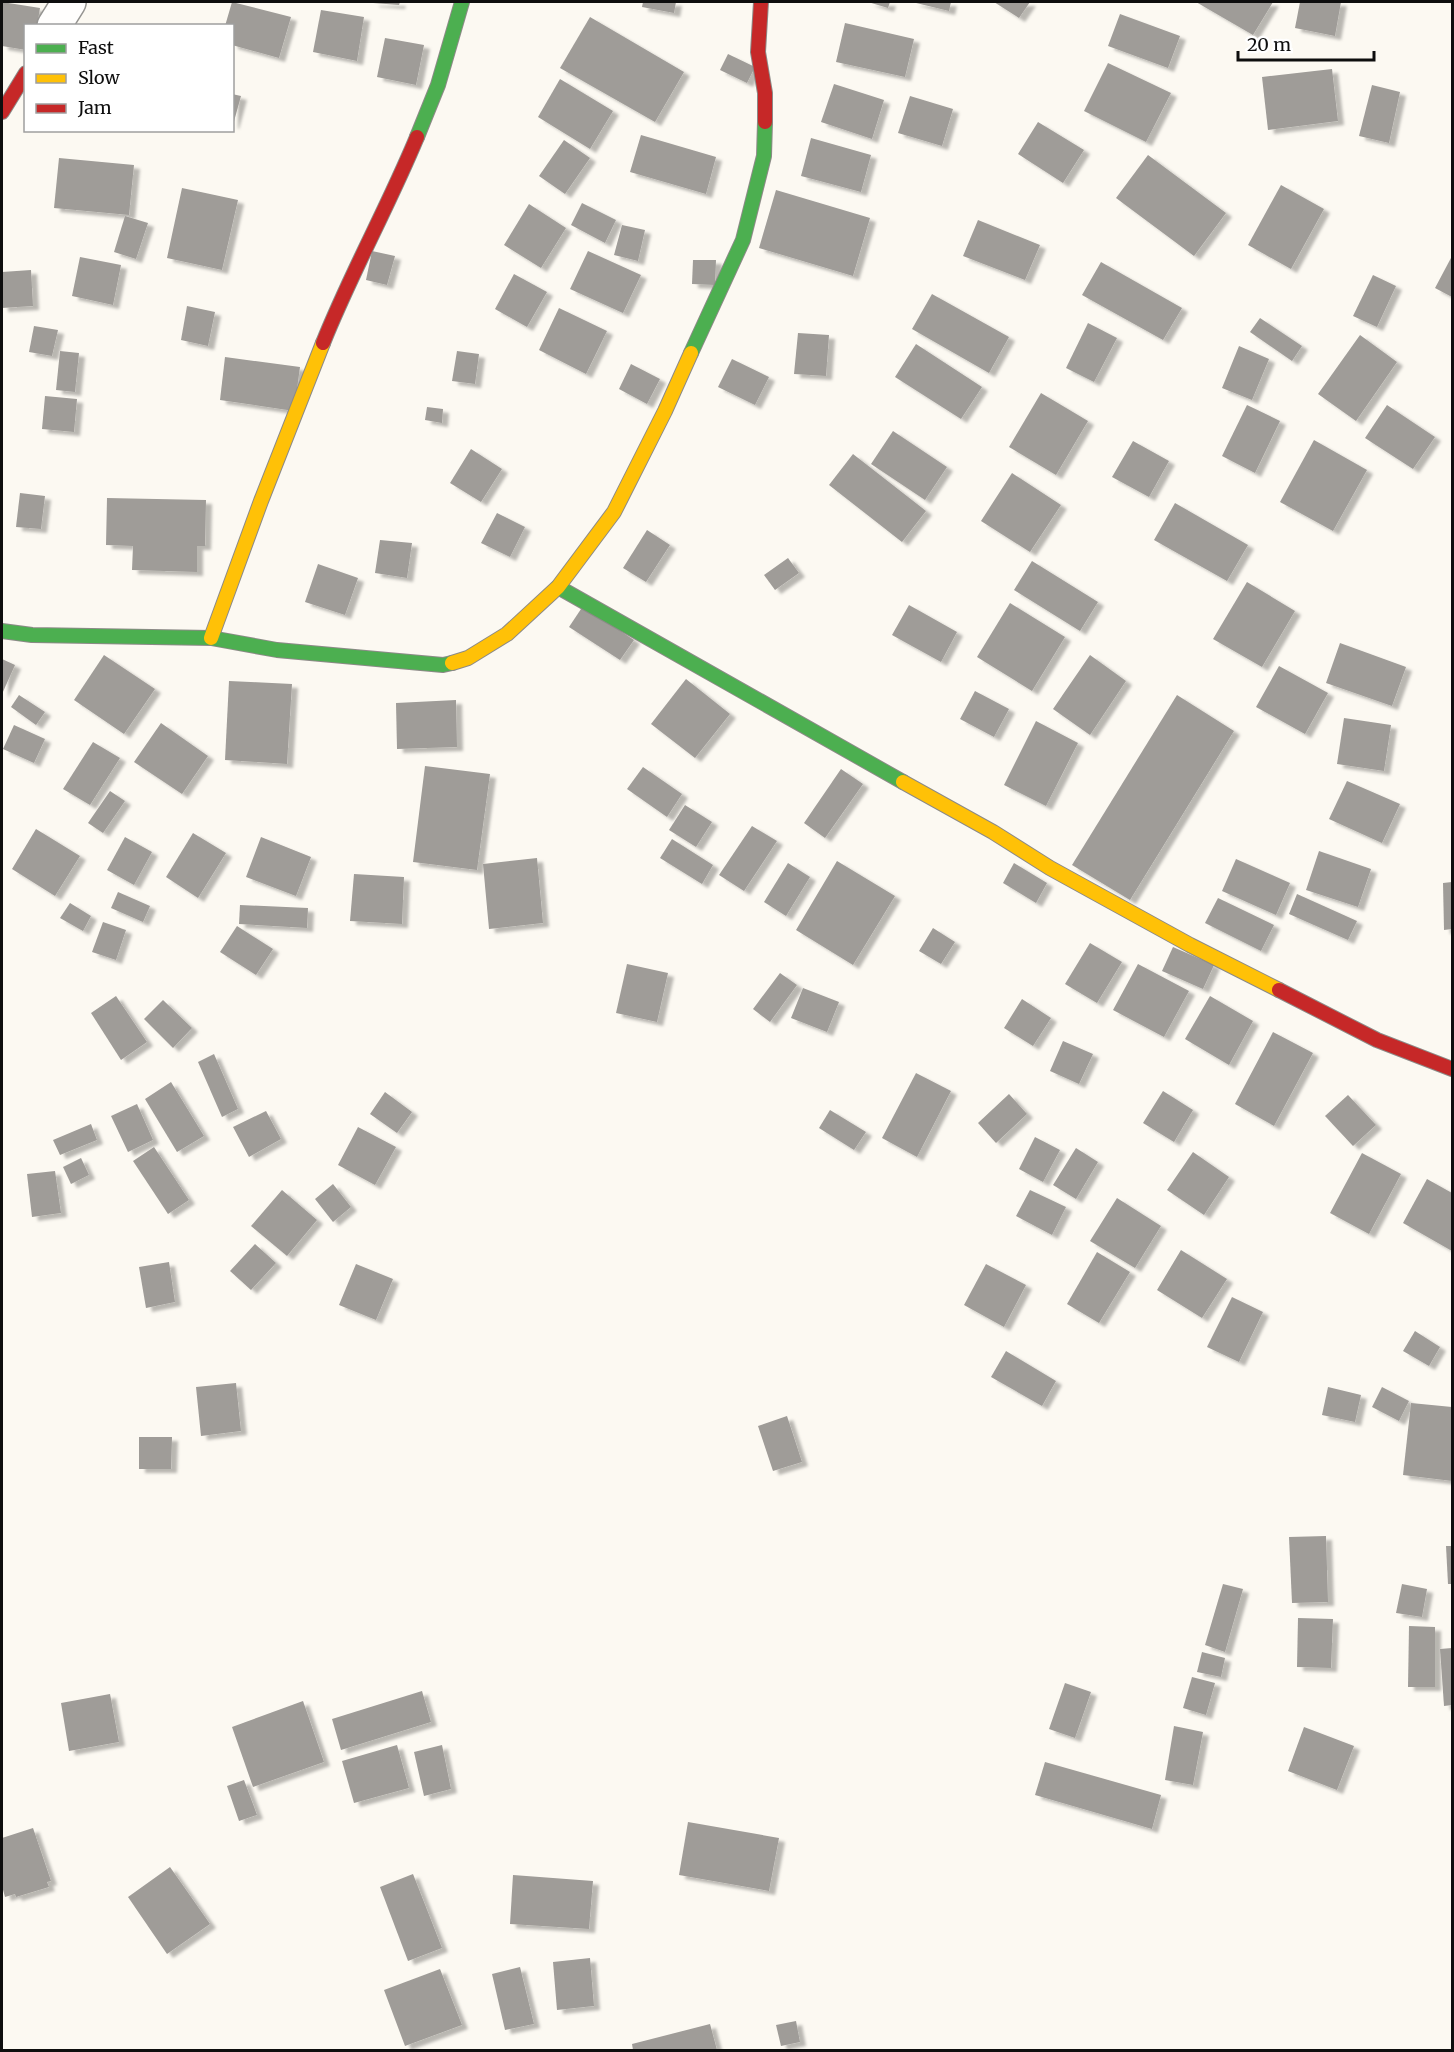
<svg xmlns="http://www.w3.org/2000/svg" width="1454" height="2052" viewBox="0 0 1454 2052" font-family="Merriweather,serif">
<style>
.building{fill:#9f9c98;filter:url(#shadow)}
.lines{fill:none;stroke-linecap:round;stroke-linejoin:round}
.street-casing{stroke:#959491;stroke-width:36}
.fast-casing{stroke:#8c8a87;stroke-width:16}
.slow-casing{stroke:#8c8a87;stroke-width:16}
.jam-casing{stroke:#8c8a87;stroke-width:16}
.street{stroke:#fffefd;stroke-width:33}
.fast{stroke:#4caf50;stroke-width:14}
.slow{stroke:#ffc107;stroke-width:14}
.jam{stroke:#c62828;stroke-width:14}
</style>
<defs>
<filter id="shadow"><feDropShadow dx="6" dy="4" stdDeviation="1.5" flood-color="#0004"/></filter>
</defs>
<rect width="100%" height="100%" fill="#fcf9f2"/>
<g class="building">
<polygon points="2,2 40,8 37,26 26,26 26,50 2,46"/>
<polygon points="232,2 291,17 279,58 232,45 232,26 225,26"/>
<polygon points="373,2 400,2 399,5 373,3"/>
<polygon points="643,2 676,2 674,13 642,7"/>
<polygon points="868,2 890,2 888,8"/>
<polygon points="912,2 951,2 949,11"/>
<polygon points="994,2 1030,2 1019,18"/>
<polygon points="1196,2 1273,2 1253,35"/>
<polygon points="1300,2 1341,2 1335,36 1295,28"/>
<polygon points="321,10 364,17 357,61 313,52"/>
<polygon points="1120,14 1180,36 1168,68 1108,46"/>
<polygon points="590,17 684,72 655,122 560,68"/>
<polygon points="845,23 914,39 905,77 836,62"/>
<polygon points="385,38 424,45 416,85 377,77"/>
<polygon points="728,54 755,67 747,83 720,70"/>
<polygon points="1108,63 1171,93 1146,142 1084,111"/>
<polygon points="1332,69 1338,121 1268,130 1262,77"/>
<polygon points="560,79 613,111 590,149 538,117"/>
<polygon points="834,84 884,100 872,139 821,122"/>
<polygon points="1372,85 1400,92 1389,143 1359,136"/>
<polygon points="232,94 241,96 233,125 232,125"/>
<polygon points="910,96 953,109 942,146 898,133"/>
<polygon points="1038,122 1084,150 1063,183 1018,154"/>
<polygon points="641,135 716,157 706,194 630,172"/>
<polygon points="811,138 871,155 861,192 801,176"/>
<polygon points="564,140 590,158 565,194 539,176"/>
<polygon points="1148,155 1226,213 1194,256 1116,198"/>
<polygon points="59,158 134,165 129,215 54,208"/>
<polygon points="1281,185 1324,209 1291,269 1248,245"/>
<polygon points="182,188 238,200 222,270 167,258"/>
<polygon points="776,190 870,218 853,276 759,248"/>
<polygon points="582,203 616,220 605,243 571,225"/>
<polygon points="529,204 566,228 541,268 504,245"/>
<polygon points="125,216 148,223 136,259 114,252"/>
<polygon points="978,220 1040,245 1025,280 963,256"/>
<polygon points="622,225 645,230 638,261 614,255"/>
<polygon points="372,251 395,256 387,285 366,280"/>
<polygon points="588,251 641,275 623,313 570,289"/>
<polygon points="1452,256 1452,297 1435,288"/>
<polygon points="80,257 121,265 113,305 72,296"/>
<polygon points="693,260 716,260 715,285 692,284"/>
<polygon points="1101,262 1182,308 1163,340 1082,295"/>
<polygon points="31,270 33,306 2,308 2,272"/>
<polygon points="514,274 547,292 527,327 495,309"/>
<polygon points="1373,275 1396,286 1377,327 1353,316"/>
<polygon points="932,294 1009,337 989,373 912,329"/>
<polygon points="187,306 215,312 208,346 181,340"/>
<polygon points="559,308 607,331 586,374 539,350"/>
<polygon points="1260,318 1302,346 1292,361 1250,332"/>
<polygon points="1088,323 1117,338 1094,382 1066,368"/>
<polygon points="34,326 58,330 52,356 29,352"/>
<polygon points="798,333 829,335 826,376 794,374"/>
<polygon points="1360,335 1397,362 1356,421 1318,394"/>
<polygon points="916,344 982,387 961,419 895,377"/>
<polygon points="1239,346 1269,359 1252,400 1222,388"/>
<polygon points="60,351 79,353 75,392 56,390"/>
<polygon points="457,351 479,354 475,384 452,381"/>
<polygon points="225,357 300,367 294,411 220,400"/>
<polygon points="732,359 769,377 755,405 718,387"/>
<polygon points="631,364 660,379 647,404 619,389"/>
<polygon points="1041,393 1088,421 1056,475 1009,447"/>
<polygon points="45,396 77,399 74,432 42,429"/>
<polygon points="1247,405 1280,421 1255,473 1222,456"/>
<polygon points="1387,405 1435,437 1413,469 1365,438"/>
<polygon points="427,407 443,409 442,423 425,420"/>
<polygon points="893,431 947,467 925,500 871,464"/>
<polygon points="1314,440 1367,470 1333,531 1280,502"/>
<polygon points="1133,441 1169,461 1149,497 1112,477"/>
<polygon points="471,449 502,469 481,502 450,483"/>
<polygon points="853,454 926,511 902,542 829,485"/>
<polygon points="1012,473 1061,505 1030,552 981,521"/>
<polygon points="20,493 45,496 41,529 16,527"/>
<polygon points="107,498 206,500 205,546 197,546 197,572 132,570 133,546 106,545"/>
<polygon points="1175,503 1248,545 1227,581 1154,540"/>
<polygon points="497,513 525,527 510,557 481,543"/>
<polygon points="647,530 670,545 646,582 623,568"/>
<polygon points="380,540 412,543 407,578 375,573"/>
<polygon points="788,558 799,573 775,590 764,575"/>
<polygon points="1032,561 1098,602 1080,631 1014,590"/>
<polygon points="318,564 358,578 345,615 305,602"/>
<polygon points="1247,582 1295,611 1262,667 1213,639"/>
<polygon points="1010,603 1065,637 1032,691 977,657"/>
<polygon points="909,605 957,632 941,662 892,635"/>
<polygon points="583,606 634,640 620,660 569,627"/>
<polygon points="1340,643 1406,667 1392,706 1326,683"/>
<polygon points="104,655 155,689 124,734 74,700"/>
<polygon points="1090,655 1126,681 1090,735 1053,709"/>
<polygon points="2,659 15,665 2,694"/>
<polygon points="1279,666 1328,693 1305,734 1256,707"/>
<polygon points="686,679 730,714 695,758 651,724"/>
<polygon points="229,681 292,684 287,764 225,760"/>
<polygon points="975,691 1009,709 994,737 960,719"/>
<polygon points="19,695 45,712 36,725 11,707"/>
<polygon points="1177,695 1234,731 1130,900 1072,865"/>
<polygon points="456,700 457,747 397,749 396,703"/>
<polygon points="1344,718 1391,725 1384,771 1337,764"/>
<polygon points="1036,721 1078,743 1046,806 1004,785"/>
<polygon points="161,723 208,756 182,794 134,762"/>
<polygon points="14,725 45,739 34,763 3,749"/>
<polygon points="93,742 120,758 90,805 63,789"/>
<polygon points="425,766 490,774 477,870 413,862"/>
<polygon points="643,767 682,794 667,817 627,789"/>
<polygon points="841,769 863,784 825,838 804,823"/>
<polygon points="1347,781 1400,804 1382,843 1329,819"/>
<polygon points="110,791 125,801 103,833 88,823"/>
<polygon points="685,805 712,822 696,847 669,830"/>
<polygon points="752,826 777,841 744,891 719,875"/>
<polygon points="36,829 80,856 55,896 12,869"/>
<polygon points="193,833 226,853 198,898 166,877"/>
<polygon points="125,837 152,852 134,885 107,870"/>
<polygon points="261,837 311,857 296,896 246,877"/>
<polygon points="672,839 713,865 702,884 660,858"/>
<polygon points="1319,851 1371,869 1358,907 1306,890"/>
<polygon points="537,858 543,923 489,929 483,864"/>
<polygon points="1236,859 1290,883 1276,915 1222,891"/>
<polygon points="837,861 895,896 853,965 796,930"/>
<polygon points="788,863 810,877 786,916 764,902"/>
<polygon points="1014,863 1047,883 1036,903 1003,883"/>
<polygon points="354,874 404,877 402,924 350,921"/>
<polygon points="1452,882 1452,929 1444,930 1443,883"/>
<polygon points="118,892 150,906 143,922 111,908"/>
<polygon points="1297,894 1357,921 1348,940 1289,914"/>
<polygon points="1218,898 1274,925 1261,951 1205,923"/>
<polygon points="70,903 91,916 83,931 60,918"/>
<polygon points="240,905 308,908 307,928 239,924"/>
<polygon points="103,922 126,930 116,960 92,952"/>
<polygon points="237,926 273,949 256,975 220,952"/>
<polygon points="933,928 955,942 941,964 919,951"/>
<polygon points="1090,943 1122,962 1097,1003 1065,984"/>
<polygon points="1173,947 1214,965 1203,989 1162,971"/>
<polygon points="627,964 668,973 657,1022 616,1013"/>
<polygon points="1138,964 1189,991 1164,1037 1113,1010"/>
<polygon points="780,973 797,985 770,1022 753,1009"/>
<polygon points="803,988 839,1002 827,1032 791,1018"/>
<polygon points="116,996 147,1042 121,1060 91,1013"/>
<polygon points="1210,996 1253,1021 1229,1065 1185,1039"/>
<polygon points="1022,999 1051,1018 1033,1046 1004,1028"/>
<polygon points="163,1000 192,1028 173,1048 144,1019"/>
<polygon points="1273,1032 1313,1053 1274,1126 1235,1104"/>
<polygon points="1063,1041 1093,1054 1079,1084 1050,1071"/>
<polygon points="214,1054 238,1109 222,1117 198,1062"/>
<polygon points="916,1073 951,1091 917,1157 882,1138"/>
<polygon points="171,1082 204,1136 177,1152 145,1099"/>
<polygon points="1163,1091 1193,1110 1174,1142 1143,1123"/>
<polygon points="385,1092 412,1112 397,1133 370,1114"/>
<polygon points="1009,1094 1027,1114 996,1143 978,1123"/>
<polygon points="1348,1095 1376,1125 1353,1146 1325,1116"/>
<polygon points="137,1104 153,1140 128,1152 111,1116"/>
<polygon points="830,1110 866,1132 854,1150 819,1128"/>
<polygon points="266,1111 281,1139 249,1157 233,1127"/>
<polygon points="91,1124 97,1140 60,1155 53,1140"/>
<polygon points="358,1127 396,1147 375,1185 338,1165"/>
<polygon points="1035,1137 1060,1150 1043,1182 1019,1169"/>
<polygon points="154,1147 189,1200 168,1214 133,1161"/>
<polygon points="1076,1148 1098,1162 1076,1199 1053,1185"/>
<polygon points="1193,1152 1229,1177 1204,1215 1167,1190"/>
<polygon points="1362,1153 1401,1174 1369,1234 1330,1213"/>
<polygon points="81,1158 89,1175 71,1184 63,1167"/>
<polygon points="55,1171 61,1213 32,1217 27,1174"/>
<polygon points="1427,1179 1452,1193 1452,1251 1403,1223"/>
<polygon points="333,1184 351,1207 333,1222 315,1199"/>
<polygon points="282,1190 317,1220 287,1256 251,1226"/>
<polygon points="1030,1190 1066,1207 1052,1235 1016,1216"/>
<polygon points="1117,1198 1161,1226 1135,1268 1090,1241"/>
<polygon points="255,1244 276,1263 251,1290 230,1271"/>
<polygon points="1181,1250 1227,1279 1202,1318 1157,1290"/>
<polygon points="1097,1252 1130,1272 1099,1323 1067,1304"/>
<polygon points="169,1262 175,1302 146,1308 139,1267"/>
<polygon points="356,1264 393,1279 376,1320 339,1305"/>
<polygon points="986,1264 1026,1285 1004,1327 964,1305"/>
<polygon points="1232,1297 1263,1312 1239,1362 1207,1347"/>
<polygon points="1415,1331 1440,1347 1429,1366 1403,1351"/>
<polygon points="1006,1351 1056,1381 1042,1406 991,1377"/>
<polygon points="236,1383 241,1431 201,1436 196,1387"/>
<polygon points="1328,1387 1361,1395 1355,1422 1322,1415"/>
<polygon points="1382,1387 1409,1401 1399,1421 1372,1407"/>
<polygon points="1411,1403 1452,1407 1452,1481 1403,1475"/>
<polygon points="787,1416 802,1462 773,1471 758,1426"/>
<polygon points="139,1437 172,1437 171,1469 139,1469"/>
<polygon points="1326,1536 1328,1602 1292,1603 1289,1537"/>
<polygon points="1446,1546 1452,1546 1452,1584 1448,1584"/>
<polygon points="1223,1584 1243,1589 1225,1652 1205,1645"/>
<polygon points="1402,1584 1427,1589 1422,1617 1396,1613"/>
<polygon points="1298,1618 1333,1619 1331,1668 1297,1667"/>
<polygon points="1409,1626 1435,1627 1435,1687 1408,1687"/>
<polygon points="1452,1648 1452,1705 1444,1706 1440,1649"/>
<polygon points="1202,1652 1225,1658 1221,1677 1197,1672"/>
<polygon points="1192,1677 1215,1683 1206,1715 1183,1708"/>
<polygon points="1065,1683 1091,1692 1075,1738 1049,1729"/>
<polygon points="422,1691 431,1722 341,1750 332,1719"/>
<polygon points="110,1694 119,1742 69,1751 61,1703"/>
<polygon points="303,1701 324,1762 253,1787 232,1727"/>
<polygon points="1174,1726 1203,1732 1193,1785 1165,1780"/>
<polygon points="1304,1727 1354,1746 1337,1790 1288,1771"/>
<polygon points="397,1745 409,1788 354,1803 342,1761"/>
<polygon points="442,1745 451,1789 424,1796 414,1752"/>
<polygon points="1045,1762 1161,1795 1152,1829 1035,1795"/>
<polygon points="244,1780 257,1815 239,1821 227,1786"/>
<polygon points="688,1822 779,1838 769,1891 679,1875"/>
<polygon points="33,1828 51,1881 47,1882 49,1887 16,1897 15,1894 5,1897 2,1886 2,1838"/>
<polygon points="170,1867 210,1924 167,1954 128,1897"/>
<polygon points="413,1874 442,1948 408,1961 380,1887"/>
<polygon points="513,1875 593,1881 589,1929 510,1924"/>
<polygon points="590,1958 594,2006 557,2010 553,1962"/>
<polygon points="520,1967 534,2024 505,2030 492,1974"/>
<polygon points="440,1969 462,2025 405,2046 384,1990"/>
<polygon points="796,2021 800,2042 781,2046 776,2025"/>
<polygon points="710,2024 717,2050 633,2050 632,2044"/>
</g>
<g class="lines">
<g class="street-casing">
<polyline id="street" points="54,26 69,2"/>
</g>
<g class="fast-casing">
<g id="fast">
<polyline points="417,137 438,85 462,2"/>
<polyline points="691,353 743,240 764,156 765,122"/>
<polyline points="558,587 903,782"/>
<polyline points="2,631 32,635 211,638 277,650 443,665 452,663"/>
</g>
</g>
<g class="slow-casing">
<g id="slow">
<polyline points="211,638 261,501 323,343"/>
<polyline points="452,663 468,658 507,634 558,587 614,512 665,411 691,353"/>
<polyline points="903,782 993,832 1050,868 1190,945 1279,990"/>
</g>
</g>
<g class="jam-casing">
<g id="jam">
<polyline points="761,2 758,52 765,93 765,122"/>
<polyline points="2,112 26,73"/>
<path d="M 323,343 C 351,273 388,207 417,137"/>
<polyline points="1279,990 1377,1040 1452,1069"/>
</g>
</g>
<use href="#street" class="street"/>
<use href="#fast" class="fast"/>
<use href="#slow" class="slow"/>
<use href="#jam" class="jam"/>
</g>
<rect width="1454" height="2052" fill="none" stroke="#0e0e0e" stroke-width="6"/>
<rect x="24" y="24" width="210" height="108" fill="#ffffff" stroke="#9f9f9f" stroke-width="1.5"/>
<rect x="36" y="44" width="30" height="9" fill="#4caf50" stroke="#9f9f9f" stroke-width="1.5"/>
<text x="78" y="54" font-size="18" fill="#0e0e0e">Fast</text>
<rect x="36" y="74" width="30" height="9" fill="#ffc107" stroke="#9f9f9f" stroke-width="1.5"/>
<text x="78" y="84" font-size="18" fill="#0e0e0e">Slow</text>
<rect x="36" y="104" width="30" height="9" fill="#c62828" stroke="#9f9f9f" stroke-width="1.5"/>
<text x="78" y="114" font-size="18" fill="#0e0e0e">Jam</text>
<path d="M1238 51v9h136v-9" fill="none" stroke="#0e0e0e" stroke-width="3"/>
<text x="1247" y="51" font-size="18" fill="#0e0e0e" stroke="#ffffff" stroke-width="4.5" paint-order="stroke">20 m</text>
</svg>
